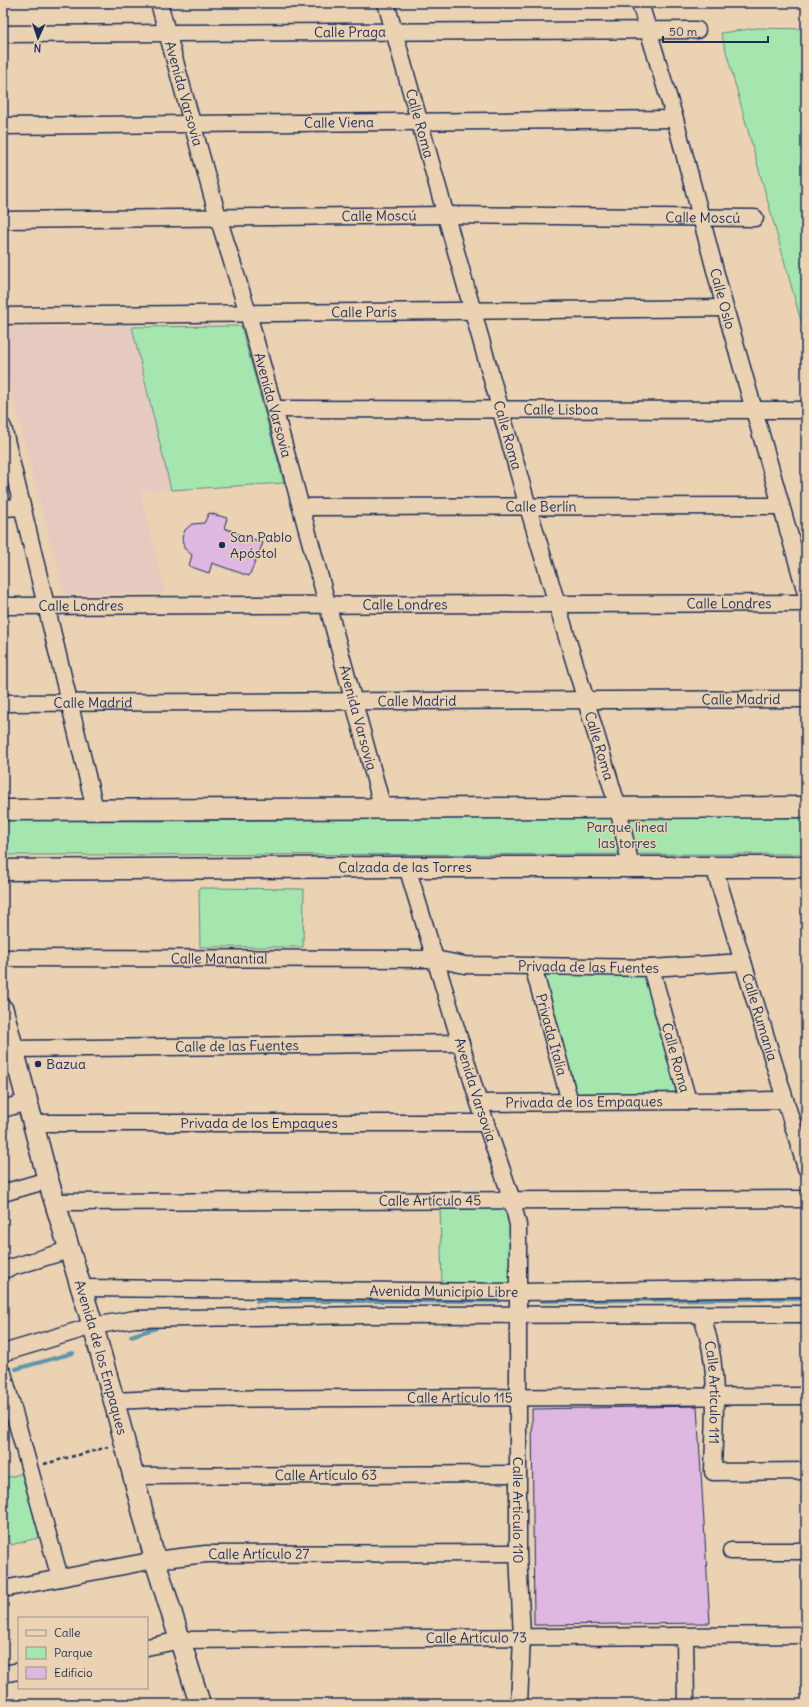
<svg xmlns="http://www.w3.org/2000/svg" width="809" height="1707" viewBox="0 0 809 1707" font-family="Delius,sans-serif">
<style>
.built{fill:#e6cac0}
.green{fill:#a5e6ae;stroke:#608a86}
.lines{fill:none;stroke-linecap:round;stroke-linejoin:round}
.stream{stroke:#5e96ac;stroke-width:4}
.building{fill:#deb8e1;stroke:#1b2f5e}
.minor-casing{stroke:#1b2f5e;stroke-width:19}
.major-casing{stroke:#1b2f5e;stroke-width:23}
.path{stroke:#1b2f5e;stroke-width:2.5;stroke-dasharray:4 3;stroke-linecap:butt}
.minor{stroke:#ead2b2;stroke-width:16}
.major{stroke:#ead2b2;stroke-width:20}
.poi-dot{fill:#1b2f5e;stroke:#ead2b2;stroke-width:1.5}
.labels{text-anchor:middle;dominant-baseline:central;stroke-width:3;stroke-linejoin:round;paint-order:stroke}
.street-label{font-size:14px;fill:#1b2f5e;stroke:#ead2b2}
.poi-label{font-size:14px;fill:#1b2f5e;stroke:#ead2b2;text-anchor:start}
.park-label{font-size:14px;fill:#294166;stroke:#ead2b2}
</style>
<rect width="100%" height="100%" fill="#ead2b2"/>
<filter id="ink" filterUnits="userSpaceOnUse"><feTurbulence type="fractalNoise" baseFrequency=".025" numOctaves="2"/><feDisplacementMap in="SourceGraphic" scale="8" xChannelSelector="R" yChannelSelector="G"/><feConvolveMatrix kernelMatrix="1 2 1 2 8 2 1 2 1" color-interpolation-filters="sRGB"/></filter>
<g filter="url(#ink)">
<g class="built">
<polygon points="132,327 171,490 140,491 165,593 65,594 37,493 3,356 3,328"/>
<polygon points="3,1528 14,1577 3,1579"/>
</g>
<g class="green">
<rect x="41" y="3" width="69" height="4"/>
<polygon points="757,28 806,29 806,339 721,33"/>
<polygon points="241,326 284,483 171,490 132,327"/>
<polygon points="626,817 806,818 806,854 3,855 3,820 159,821"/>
<polygon points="199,888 304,889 303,947 200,947"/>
<polygon points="542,972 646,973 678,1100 575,1099"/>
<polygon points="508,1206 515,1234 514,1286 442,1286 440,1207"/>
<polygon points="30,1471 49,1535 11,1545 3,1515 3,1479"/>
</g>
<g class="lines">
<g class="stream">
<polyline points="257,1301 499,1301"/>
<polyline points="542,1301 806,1298"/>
<polyline points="131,1336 156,1328"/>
<polyline points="16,1369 73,1353"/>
</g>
</g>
<g class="building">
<polygon points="209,513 227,518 224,528 263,543 249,576 212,563 209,573 189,566 192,555 184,548 182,538 185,530 192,524 204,523"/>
<polygon points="697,1406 710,1623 534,1625 532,1409"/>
</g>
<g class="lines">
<g class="minor-casing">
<g id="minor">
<path id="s1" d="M 159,3 L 218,217 L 248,313 L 383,809"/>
<path id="s2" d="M 386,3 L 528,507 L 618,808 L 631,867"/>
<path id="s3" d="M 640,3 L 675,119 L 725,308 L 806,593"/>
<path id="s4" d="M 3,34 L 697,30"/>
<path id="s5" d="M 3,126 L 675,119"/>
<path id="s6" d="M 3,220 L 446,215 L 755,218"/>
<path id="s7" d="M 3,316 L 725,308"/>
<path id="s8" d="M 274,409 L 800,410"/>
<polyline points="3,427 95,809"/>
<path id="s9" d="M 301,507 L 780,506"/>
<polyline points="3,508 22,507"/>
<path id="s10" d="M 3,606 L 806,603"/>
<path id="s11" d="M 3,703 L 806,699"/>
<path id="s12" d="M 407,867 L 479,1103 L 512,1200 L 518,1225 L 518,1553 L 522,1637 L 519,1704"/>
<path id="s13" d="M 714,867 L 806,1168"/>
<path id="s14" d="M 3,958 L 435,959 L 465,965 L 651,968 L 743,962"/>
<path id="s15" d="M 533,966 L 570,1102"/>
<path id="s16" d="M 651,968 L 688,1101"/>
<path id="s17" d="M 13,1049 L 461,1043"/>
<path id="s18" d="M 479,1103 L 785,1100"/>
<polyline points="3,1109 27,1102"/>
<path id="s19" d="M 32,1123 L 486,1123"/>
<polyline points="3,1193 48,1180"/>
<path id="s20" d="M 54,1202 L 806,1199"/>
<polyline points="3,1270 69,1250"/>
<path id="s21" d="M 82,1288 L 519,1292 L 806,1288"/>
<path id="s22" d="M 701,1315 C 721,1364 714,1420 713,1472 L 806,1471"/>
<polyline points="3,1353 93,1326 135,1319 365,1315 806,1314"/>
<polyline points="3,1373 60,1578"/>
<path id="s23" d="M 114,1401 L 156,1399 L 806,1396"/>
<path id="s24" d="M 134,1476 L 518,1474"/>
<polyline points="731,1551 806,1551"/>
<path id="s25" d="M 3,1589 L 155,1560 L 206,1554 L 518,1553"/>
<polyline points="685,1637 686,1704"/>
<path id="s26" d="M 147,1647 L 181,1640 L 806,1635"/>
<polyline points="3,1674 19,1671"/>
</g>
</g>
<g class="major-casing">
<g id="major">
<polyline points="3,810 806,807"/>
<path id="s27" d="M 3,870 L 394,867 L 806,867"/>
<path id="s28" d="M 3,1010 L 48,1180 L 93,1326 L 114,1401 L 155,1560 L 200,1704"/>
</g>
</g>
<polyline class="path" points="44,1464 108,1447"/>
<use href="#minor" class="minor"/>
<use href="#major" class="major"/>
</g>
</g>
<g class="poi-dot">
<circle cx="222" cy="545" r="4"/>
<circle cx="38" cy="1064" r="4"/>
</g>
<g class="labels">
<g class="street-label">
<text stroke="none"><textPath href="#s4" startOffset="347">Calle Praga</textPath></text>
<text stroke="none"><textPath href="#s1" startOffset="94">Avenida Varsovia</textPath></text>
<text stroke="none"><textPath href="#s5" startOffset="336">Calle Viena</textPath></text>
<text stroke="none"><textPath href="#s2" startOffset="125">Calle Roma</textPath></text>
<text stroke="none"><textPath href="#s6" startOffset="376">Calle Moscú</textPath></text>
<text stroke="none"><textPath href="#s6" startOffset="700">Calle Moscú</textPath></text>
<text stroke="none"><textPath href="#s3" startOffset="307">Calle Oslo</textPath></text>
<text stroke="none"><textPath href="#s7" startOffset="361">Calle París</textPath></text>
<text stroke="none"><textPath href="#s1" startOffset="418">Avenida Varsovia</textPath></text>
<text stroke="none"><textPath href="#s8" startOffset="287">Calle Lisboa</textPath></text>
<text stroke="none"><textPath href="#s2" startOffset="449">Calle Roma</textPath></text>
<text stroke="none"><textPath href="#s9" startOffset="240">Calle Berlín</textPath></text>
<text stroke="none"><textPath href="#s10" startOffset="402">Calle Londres</textPath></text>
<text stroke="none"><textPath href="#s10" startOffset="726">Calle Londres</textPath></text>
<text stroke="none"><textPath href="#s10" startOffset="78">Calle Londres</textPath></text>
<text stroke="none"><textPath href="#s11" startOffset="738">Calle Madrid</textPath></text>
<text stroke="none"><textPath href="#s11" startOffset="414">Calle Madrid</textPath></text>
<text stroke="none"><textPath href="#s11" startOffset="90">Calle Madrid</textPath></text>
<text stroke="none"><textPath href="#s1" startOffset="742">Avenida Varsovia</textPath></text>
<text stroke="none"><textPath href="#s2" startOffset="773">Calle Roma</textPath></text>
<text stroke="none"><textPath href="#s27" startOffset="402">Calzada de las Torres</textPath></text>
<text stroke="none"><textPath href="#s14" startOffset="216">Calle Manantial</textPath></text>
<text stroke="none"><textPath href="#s14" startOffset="586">Privada de las Fuentes</textPath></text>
<text stroke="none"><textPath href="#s13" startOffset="157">Calle Rumania</textPath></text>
<text stroke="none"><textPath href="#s15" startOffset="71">Privada Italia</textPath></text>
<text stroke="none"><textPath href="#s17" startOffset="224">Calle de las Fuentes</textPath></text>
<text stroke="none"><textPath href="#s16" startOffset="93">Calle Roma</textPath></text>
<text stroke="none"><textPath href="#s12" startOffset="233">Avenida Varsovia</textPath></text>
<text stroke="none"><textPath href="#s18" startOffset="105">Privada de los Empaques</textPath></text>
<text stroke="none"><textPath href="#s19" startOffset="227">Privada de los Empaques</textPath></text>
<text stroke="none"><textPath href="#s20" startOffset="376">Calle Artículo 45</textPath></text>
<text stroke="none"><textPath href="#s21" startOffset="362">Avenida Municipio Libre</textPath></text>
<text stroke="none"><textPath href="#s28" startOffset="361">Avenida de los Empaques</textPath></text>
<text stroke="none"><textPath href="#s22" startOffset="79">Calle Artículo 111</textPath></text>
<text stroke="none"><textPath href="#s23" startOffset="346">Calle Artículo 115</textPath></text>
<text stroke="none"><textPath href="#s24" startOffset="192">Calle Artículo 63</textPath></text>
<text stroke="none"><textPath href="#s12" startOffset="660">Calle Artículo 110</textPath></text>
<text stroke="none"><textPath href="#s25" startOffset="259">Calle Artículo 27</textPath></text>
<text stroke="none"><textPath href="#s26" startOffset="330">Calle Artículo 73</textPath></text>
</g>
<g class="poi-label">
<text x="230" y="537">San Pablo<tspan x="230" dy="16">Apóstol</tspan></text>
<text x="46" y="1064">Bazua</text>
</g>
<g class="park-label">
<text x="627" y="827">Parque lineal<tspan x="627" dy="16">las torres</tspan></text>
</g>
</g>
<rect width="809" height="1707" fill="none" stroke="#ead2b2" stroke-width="16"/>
<rect x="8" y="8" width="793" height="1691" fill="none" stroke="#1b2f5e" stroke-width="1.5" filter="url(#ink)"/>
<rect x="18" y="1617" width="130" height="72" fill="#ead2b2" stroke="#979190"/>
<rect x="26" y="1630" width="20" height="6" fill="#ead2b2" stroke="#979190"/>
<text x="54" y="1637" font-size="12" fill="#1b2f5e">Calle</text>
<rect x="26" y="1647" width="20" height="12" fill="#a5e6ae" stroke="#979190"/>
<text x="54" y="1657" font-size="12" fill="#1b2f5e">Parque</text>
<rect x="26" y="1667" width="20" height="12" fill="#deb8e1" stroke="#979190"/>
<text x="54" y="1677" font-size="12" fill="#1b2f5e">Edificio</text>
<g transform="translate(38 38) rotate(183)" stroke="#ead2b2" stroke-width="3" paint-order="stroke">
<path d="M0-3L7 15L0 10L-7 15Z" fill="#1b2f5e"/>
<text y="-6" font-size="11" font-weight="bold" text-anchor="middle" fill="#1b2f5e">N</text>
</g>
<path d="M663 36v6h105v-6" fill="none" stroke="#1b2f5e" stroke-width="2"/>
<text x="669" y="36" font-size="12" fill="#1b2f5e" stroke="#ead2b2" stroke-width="3" paint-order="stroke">50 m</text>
</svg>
